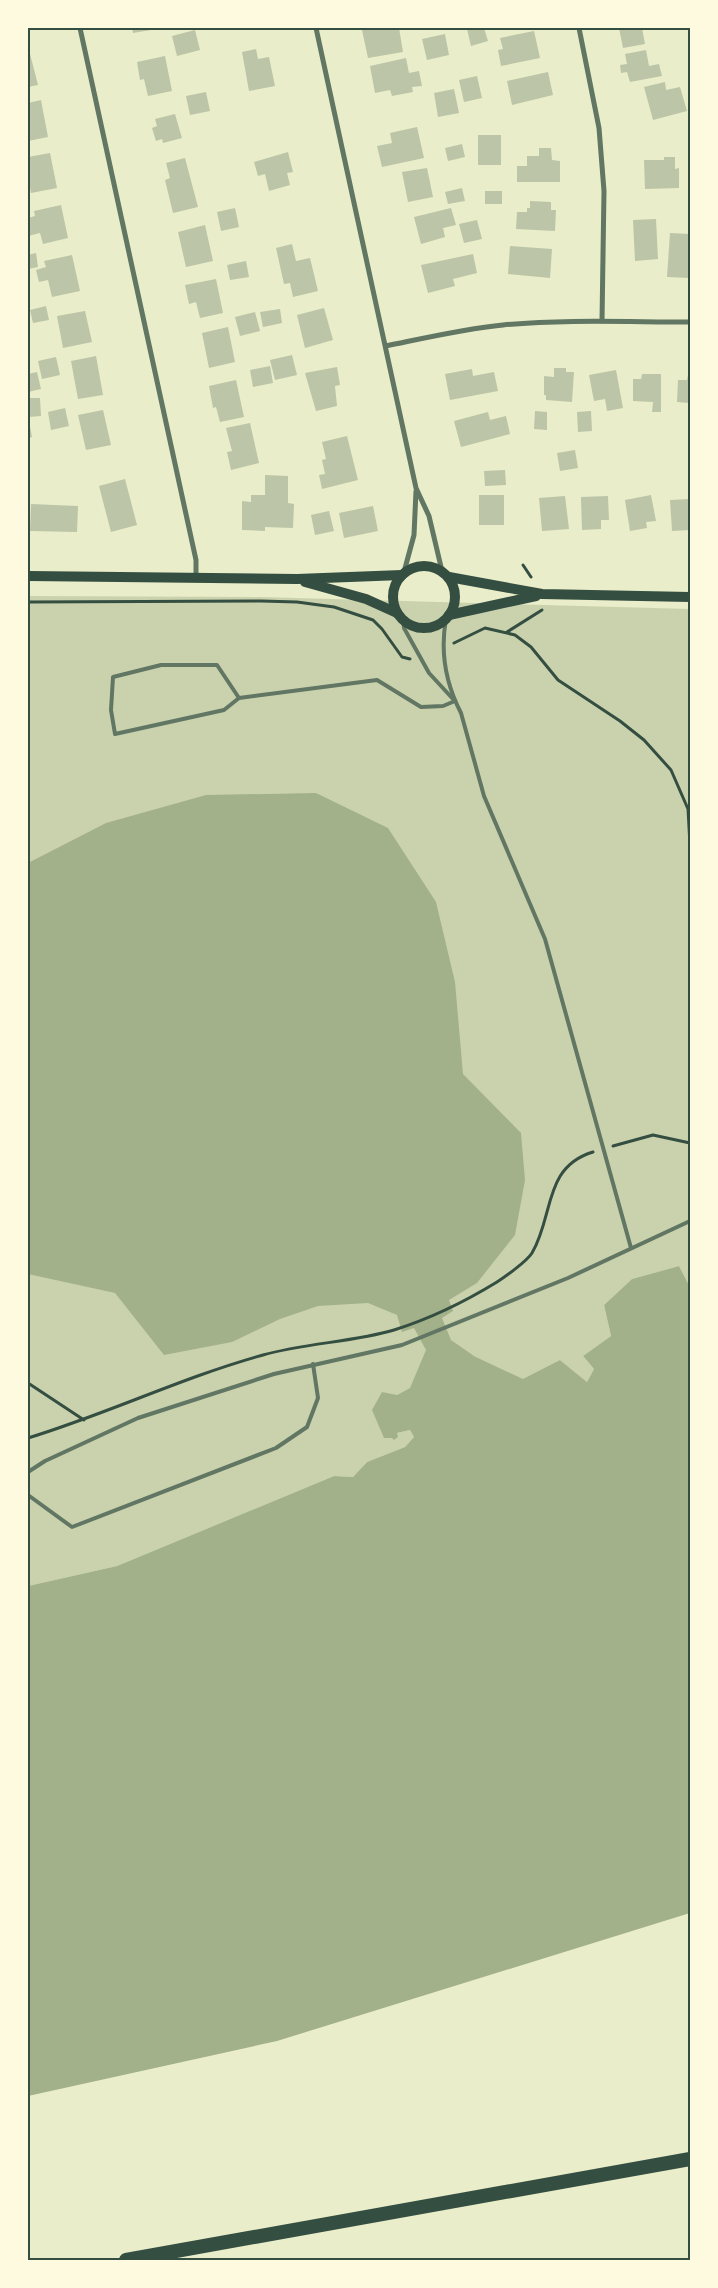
<svg xmlns="http://www.w3.org/2000/svg" width="718" height="2288" viewBox="0 0 718 2288" font-family="'DM Sans',sans-serif">
<style>
.green{fill:#cad2ad}
.water{fill:#a3b18a}
.building{fill:#bcc5a7}
.lines{fill:none;stroke-linecap:round;stroke-linejoin:round}
.path{stroke:#344e41;stroke-width:3}
.service{stroke:#617663;stroke-width:4}
.minor{stroke:#617663;stroke-width:5}
.secondary{stroke:#344e41;stroke-width:10}
.motorway{stroke:#344e41;stroke-width:14}
.neatline{fill:none;stroke:#344e41;stroke-width:2}
</style>
<rect width="100%" height="100%" fill="#e9edc9"/>
<polygon class="green" points="28,596 260,597 690,609 690,1287 679,1266 632,1279 604,1305 611,1336 583,1356 594,1369 587,1382 560,1360 524,1380 474,1356 397,1395 397,1433 410,1430 414,1437 405,1447 367,1462 353,1477 334,1476 117,1566 28,1586"/>
<polygon class="water" points="316,793 388,828 436,902 455,982 463,1074 521,1133 525,1180 515,1235 477,1283 449,1300 453,1311 442,1318 451,1340 474,1356 523,1379 560,1360 587,1382 594,1369 583,1356 611,1336 604,1305 632,1279 679,1266 690,1287 690,1913 277,2041 28,2096 28,1586 117,1566 334,1476 353,1477 367,1462 405,1447 414,1437 410,1430 397,1433 398,1437 394,1440 392,1438 384,1438 372,1410 382,1392 397,1395 410,1388 426,1350 414,1328 402,1332 397,1315 368,1303 318,1306 280,1319 232,1342 164,1355 115,1293 28,1274 28,863 106,823 206,795"/>
<g class="building">
<polygon points="132,28 157,28 157,29 133,33"/>
<polygon points="377,28 399,28 403,52 368,58 362,30"/>
<polygon points="473,28 484,28 488,41 471,46 467,29"/>
<polygon points="619,28 642,28 645,44 623,48"/>
<polygon points="195,30 200,50 177,56 172,36"/>
<polygon points="534,31 540,58 501,66 498,50 503,49 500,38"/>
<polygon points="445,34 449,55 427,60 422,39"/>
<polygon points="28,46 38,85 28,87"/>
<polygon points="256,49 258,59 269,57 275,86 249,91 242,52"/>
<polygon points="646,50 649,66 659,64 662,76 630,82 627,72 621,73 620,65 627,64 625,54"/>
<polygon points="165,56 172,91 148,96 144,79 140,80 137,62"/>
<polygon points="406,58 409,73 419,71 422,86 412,87 413,92 392,96 390,90 375,93 370,66"/>
<polygon points="548,72 553,95 512,105 507,81"/>
<polygon points="477,76 482,98 464,102 459,80"/>
<polygon points="665,82 666,90 680,87 687,111 653,120 644,87"/>
<polygon points="454,89 459,113 438,117 434,93"/>
<polygon points="206,92 210,111 190,115 186,96"/>
<polygon points="41,100 48,137 28,141 28,103"/>
<polygon points="175,114 182,138 163,143 162,139 156,141 152,128 157,126 155,119"/>
<polygon points="417,127 424,158 382,167 377,146 392,143 390,133"/>
<rect x="478" y="135" width="23" height="30"/>
<polygon points="462,144 465,157 448,161 445,148"/>
<polygon points="539,148 551,148 552,160 560,161 560,182 517,182 517,166 527,166 527,156 539,156"/>
<polygon points="288,152 293,172 287,173 290,185 269,191 265,174 258,176 254,162"/>
<polygon points="50,153 57,188 31,193 28,177 28,157"/>
<polygon points="664,157 675,157 675,169 679,168 679,188 645,189 644,160 664,160"/>
<polygon points="185,158 198,207 173,213 165,180 170,178 166,163"/>
<polygon points="427,168 433,197 408,202 402,172"/>
<polygon points="462,188 465,201 448,204 445,192"/>
<rect x="485" y="191" width="17" height="13"/>
<polygon points="530,201 551,202 551,210 556,210 555,231 516,229 517,212 527,212 527,208 530,208"/>
<polygon points="61,205 68,238 43,244 40,233 28,236 28,218 35,216 34,211"/>
<polygon points="235,208 239,227 221,231 217,212"/>
<polygon points="451,208 456,225 443,228 445,237 421,244 414,217"/>
<polygon points="656,219 658,259 635,261 633,220"/>
<polygon points="477,220 482,239 464,243 459,224"/>
<polygon points="205,225 213,261 186,267 178,232"/>
<polygon points="670,233 690,234 690,278 667,277"/>
<polygon points="292,244 296,261 310,258 318,291 293,297 290,283 284,284 276,248"/>
<polygon points="510,246 552,249 550,278 508,274"/>
<polygon points="36,253 38,267 28,269 28,255"/>
<polygon points="473,254 477,273 453,279 455,286 428,293 421,265"/>
<polygon points="72,255 80,291 52,297 48,280 39,282 36,270 46,267 44,261"/>
<polygon points="246,261 249,277 230,280 227,265"/>
<polygon points="216,279 223,313 200,318 196,302 189,304 185,285"/>
<polygon points="46,306 49,320 33,323 30,310"/>
<polygon points="324,308 333,340 305,348 297,315"/>
<polygon points="280,309 282,323 263,327 260,312"/>
<polygon points="85,311 92,342 63,348 57,316"/>
<polygon points="255,312 260,331 240,336 235,317"/>
<polygon points="228,327 235,362 209,368 202,333"/>
<polygon points="292,355 297,375 275,380 270,360"/>
<polygon points="96,356 103,395 78,399 71,361"/>
<polygon points="56,357 60,375 42,379 38,361"/>
<polygon points="270,366 273,383 253,387 250,370"/>
<polygon points="337,367 340,385 335,386 337,406 316,411 305,373"/>
<polygon points="554,368 566,368 566,372 574,372 572,402 546,400 546,395 544,395 544,376 554,377"/>
<polygon points="472,369 473,376 494,372 498,391 450,400 445,374"/>
<polygon points="616,370 623,408 607,411 605,399 594,401 589,375"/>
<polygon points="37,372 41,389 28,392 28,374"/>
<polygon points="642,374 661,374 661,412 652,412 653,402 633,401 633,379 641,379"/>
<polygon points="688,375 690,375 690,403 677,402 678,380 687,380"/>
<polygon points="236,380 244,417 220,422 216,407 213,408 209,386"/>
<polygon points="28,398 40,398 41,416 28,417"/>
<polygon points="65,408 69,426 51,430 48,412"/>
<polygon points="103,410 111,445 86,450 78,415"/>
<polygon points="535,411 547,412 547,430 534,429"/>
<polygon points="591,411 592,431 578,432 577,412"/>
<polygon points="488,412 490,420 506,416 510,434 461,447 454,421"/>
<polygon points="28,421 29,421 32,437 28,438"/>
<polygon points="250,423 259,463 231,470 227,452 232,451 226,428"/>
<polygon points="347,436 358,480 322,489 319,475 325,474 322,460 326,459 322,442"/>
<polygon points="575,450 578,468 560,471 557,453"/>
<polygon points="505,470 506,485 485,486 484,471"/>
<polygon points="265,475 288,476 288,503 294,504 293,528 265,527 265,531 242,530 242,501 251,502 251,495 265,495"/>
<polygon points="125,479 137,525 111,532 99,486"/>
<rect x="479" y="495" width="25" height="30"/>
<polygon points="651,495 656,521 646,522 647,528 630,531 625,500"/>
<polygon points="565,496 569,529 542,531 539,498"/>
<polygon points="608,496 609,520 601,520 601,529 582,530 581,497"/>
<polygon points="690,499 690,530 672,531 670,500"/>
<polygon points="31,504 78,506 77,532 30,531"/>
<polygon points="373,506 378,531 344,538 339,513"/>
<polygon points="329,511 334,531 315,535 311,515"/>
</g>
<g class="lines">
<g class="path">
<polyline points="523,565 531,577"/>
<polyline points="28,602 261,601 297,602 334,607 373,620 382,629 402,657 410,659"/>
<polyline points="507,632 542,610"/>
<polyline points="454,643 485,628 515,635 531,647 558,680 620,721 644,740 671,770 688,809 690,845"/>
<polyline points="613,1146 653,1135 690,1143"/>
<polyline points="28,1383 84,1420"/>
<path d="M 28,1438 C 107,1414 183,1377 263,1355 C 305,1343 354,1342 394,1330 C 429,1319 466,1301 497,1282 C 505,1277 527,1261 532,1253 C 554,1216 543,1167 593,1152"/>
</g>
<g class="service">
<path d="M 446,619 C 440,652 446,684 461,713 L 484,796 L 545,939 L 631,1248"/>
<polyline points="403,620 404,628 429,673 453,699"/>
<polygon points="161,665 217,665 239,698 224,710 115,734 111,710 113,677"/>
<polyline points="239,698 377,680 421,707 443,706 455,701"/>
<polyline points="28,1472 45,1461 138,1418 274,1374 402,1345 568,1278 690,1221"/>
<polyline points="28,1495 72,1527 276,1448 307,1427 318,1398 313,1364"/>
</g>
<g class="minor">
<polyline points="80,28 196,560 196,578"/>
<polyline points="316,28 416,488 429,516 442,571"/>
<polyline points="579,28 599,128 604,191 602,321"/>
<path d="M 386,346 C 425,338 463,329 503,325 C 565,319 628,322 690,322"/>
<polyline points="404,572 414,535 416,491"/>
</g>
<g class="secondary">
<circle cx="424" cy="597" r="31"/>
<polyline points="28,576 297,579 402,575"/>
<polyline points="449,577 542,594 690,597"/>
<polyline points="305,582 366,599 397,613"/>
<polyline points="449,615 536,596"/>
</g>
<polyline class="motorway" points="126,2260 690,2159"/>
</g>
<rect width="718" height="2288" fill="none" stroke="#fefae0" stroke-width="58"/>
<rect x="29" y="29" width="660" height="2230" class="neatline"/>
</svg>
